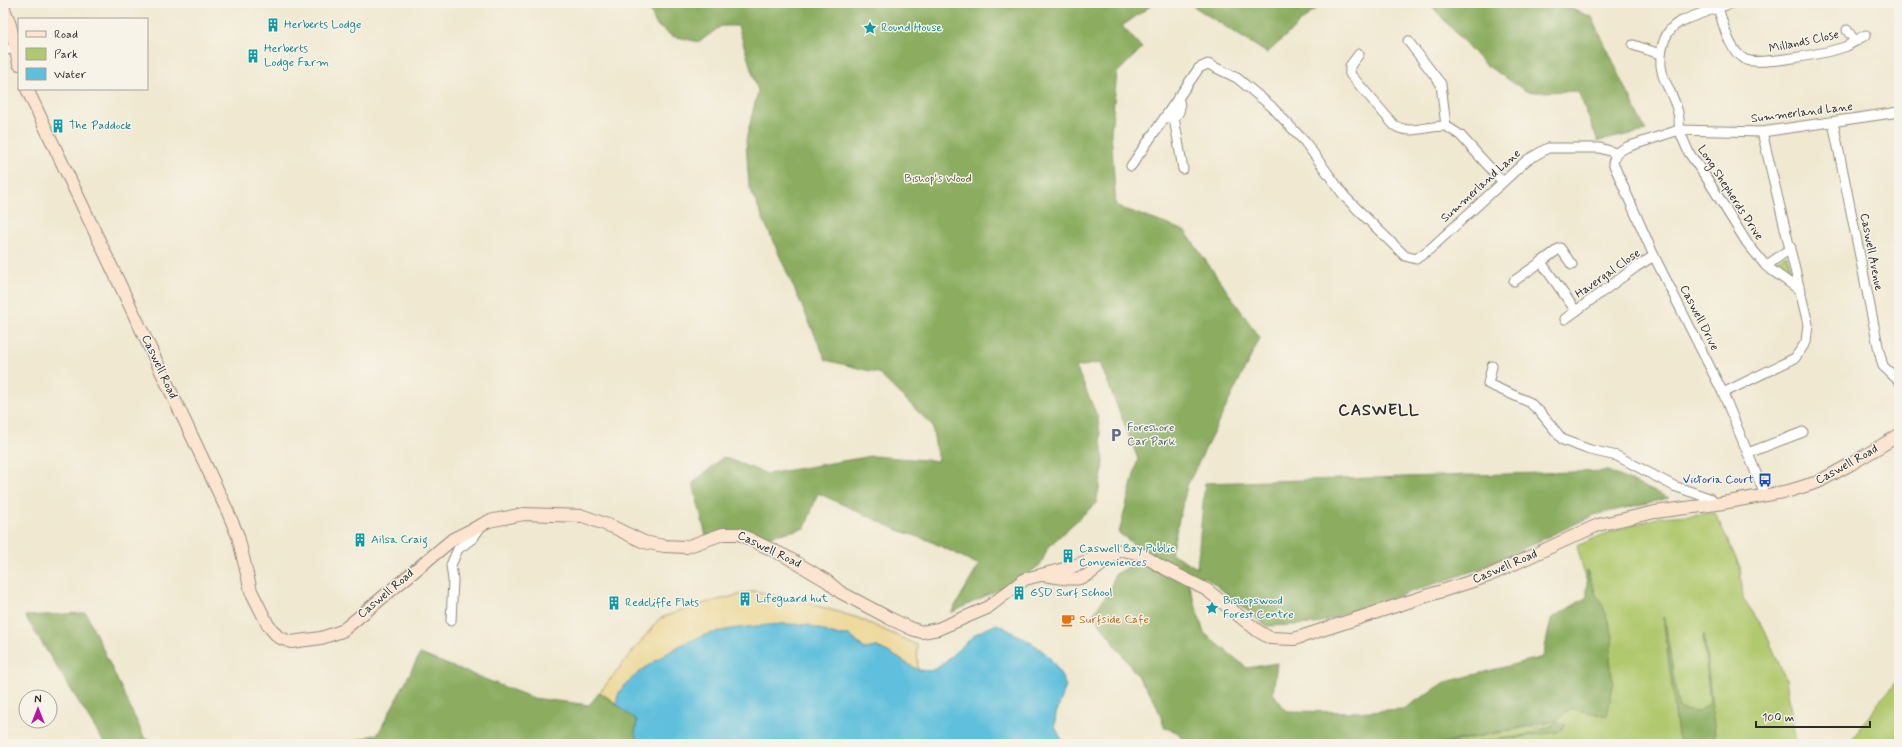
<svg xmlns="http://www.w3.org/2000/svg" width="1902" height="747" viewBox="0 0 1902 747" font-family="Mynerve,sans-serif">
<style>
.green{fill:#b1c96e;stroke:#6e7a4c}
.forest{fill:#8cad61;stroke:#5c6c46}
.sand{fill:#eeda9e;stroke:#8c8264}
.water{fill:#5ebfdc;stroke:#447584}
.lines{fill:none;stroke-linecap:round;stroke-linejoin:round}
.street-casing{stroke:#8e8a7e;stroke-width:11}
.secondary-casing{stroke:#8e8a7e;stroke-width:14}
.street{stroke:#fff;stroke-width:9}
.secondary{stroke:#fce5d0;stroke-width:12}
.labels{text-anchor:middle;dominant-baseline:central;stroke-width:3;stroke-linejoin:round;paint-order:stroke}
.culture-label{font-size:12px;fill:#0d838f;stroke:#f7f3e8;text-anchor:start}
.street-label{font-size:12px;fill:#2b2b2b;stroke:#f7f3e8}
.park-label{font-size:12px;fill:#535a3f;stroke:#f7f3e8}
.service-label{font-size:12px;fill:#4e5e75;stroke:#f7f3e8;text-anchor:start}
.transit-label{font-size:12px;fill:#164399;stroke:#f7f3e8;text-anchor:end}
.food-label{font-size:12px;fill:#c56008;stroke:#f7f3e8;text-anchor:start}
.district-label{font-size:16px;font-weight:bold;letter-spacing:1px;fill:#2b2b2b;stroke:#f7f3e8}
</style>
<rect width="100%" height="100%" fill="#f7f3e8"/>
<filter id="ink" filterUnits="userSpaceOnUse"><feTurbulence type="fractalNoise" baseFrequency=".025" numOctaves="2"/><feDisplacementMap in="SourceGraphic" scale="8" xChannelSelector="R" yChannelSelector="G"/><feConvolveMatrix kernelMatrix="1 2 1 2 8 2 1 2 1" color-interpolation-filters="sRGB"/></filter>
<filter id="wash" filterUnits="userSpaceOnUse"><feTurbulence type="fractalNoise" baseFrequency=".012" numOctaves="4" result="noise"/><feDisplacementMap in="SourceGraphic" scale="16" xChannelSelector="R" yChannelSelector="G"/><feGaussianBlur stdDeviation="0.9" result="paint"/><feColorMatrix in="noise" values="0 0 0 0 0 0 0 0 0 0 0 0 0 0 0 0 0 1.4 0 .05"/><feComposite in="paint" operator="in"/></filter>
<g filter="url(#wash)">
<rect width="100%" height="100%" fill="#f0e8d0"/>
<g class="green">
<polygon points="1787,255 1792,273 1791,279 1773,267 1775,261"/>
<polygon points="1715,513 1740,567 1743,598 1764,629 1786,680 1796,744 1443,744 1527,727 1543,727 1599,627 1577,546 1604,534 1660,517"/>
<polygon points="1899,679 1899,744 1849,744 1879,702"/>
</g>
<g class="forest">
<polygon points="647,3 1093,3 1095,7 1103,3 1150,3 1152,5 1122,26 1142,48 1117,73 1111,132 1116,206 1185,231 1260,338 1187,486 1171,553 1197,568 1205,483 1608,471 1669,498 1594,515 1482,568 1315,624 1266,626 1206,577 1188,582 1204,633 1247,668 1277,663 1273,693 1286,711 1355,712 1403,709 1446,682 1543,657 1551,619 1587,597 1587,570 1597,597 1601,600 1613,636 1610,658 1613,686 1607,716 1572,709 1565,712 1559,720 1438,744 1190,744 1184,742 1177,732 1165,728 1154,699 1093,614 1111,589 1114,575 1127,568 1140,549 1119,533 1138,459 1100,363 1076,367 1098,418 1104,464 1096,503 1048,547 1041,564 1024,577 951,613 979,565 928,540 898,530 818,493 805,528 762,538 706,536 693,483 723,457 767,474 872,456 938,461 932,425 878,373 826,360 749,187 746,140 758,91 738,26 721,26 699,42 672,36 656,25"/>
<polygon points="1196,3 1322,3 1267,53 1193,6"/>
<polygon points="1429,3 1555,3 1592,17 1646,131 1598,141 1578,91 1538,92 1526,91 1483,63"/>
<polygon points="86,613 144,737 154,744 105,744 25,616"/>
<polygon points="1663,617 1665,619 1678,707 1683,710 1698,712 1710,703 1703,636 1704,634 1716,744 1679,744"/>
<polygon points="420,654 533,698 589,705 600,692 637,720 635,732 640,744 342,744 378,734"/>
<path d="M 1557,722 L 1566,725 L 1558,732 L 1468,744 C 1496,738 1533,739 1557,722 Z"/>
</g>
<polygon class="sand" points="755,591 801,601 858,618 917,645 918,670 888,652 877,647 865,649 849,635 835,635 808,625 782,624 680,645 628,682 619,693 616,703 600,692 659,619 689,607"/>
<path class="water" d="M 782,624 L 809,625 L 835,635 L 849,635 L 864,649 L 877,647 L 888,652 L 918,670 L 931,671 L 940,666 L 977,633 L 997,624 C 1014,634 1035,642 1049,657 C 1056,665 1062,677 1066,686 L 1056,714 L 1055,721 L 1055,727 L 1064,744 L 640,744 L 635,734 L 637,720 L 625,712 L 616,703 C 617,699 618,695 620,691 C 635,671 684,640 709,634 C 733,627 758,626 782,624 Z"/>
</g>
<g filter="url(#ink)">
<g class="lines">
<g class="street-casing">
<g id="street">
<path d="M 1718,8 C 1724,25 1728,49 1744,59 C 1756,67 1832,52 1847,46 C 1853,43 1859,38 1866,35"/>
<polyline points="1847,30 1855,41"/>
<polyline points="1408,41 1441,84 1446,126 1460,135 1503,182"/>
<polyline points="1633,45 1660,54"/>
<polyline points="3,51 14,48"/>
<path d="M 1359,54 L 1350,66 L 1350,74 L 1394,125 C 1409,136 1429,125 1446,126"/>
<path d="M 1168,118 L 1174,118 C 1181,112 1181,107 1178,97"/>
<polyline points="1174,118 1183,169"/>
<polyline points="1833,122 1879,351 1883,366 1899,381"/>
<polyline points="1679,130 1689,153 1706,177 1747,243 1766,266 1801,291"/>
<path d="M 1679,130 C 1681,112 1673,98 1665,81 C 1657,63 1660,32 1680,22 C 1696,14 1715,9 1732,3"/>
<polyline points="1616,153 1613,163 1654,256 1723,393 1765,495"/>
<polyline points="1131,166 1199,68 1208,64 1237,78 1271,106 1305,142 1345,197 1405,256 1416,259 1430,249 1527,160 1548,148 1600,148 1616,153 1627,147 1679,130 1762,132 1899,112"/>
<polyline points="1572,265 1560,248 1541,262 1576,311"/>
<polyline points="1766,266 1791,248"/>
<polyline points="1514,281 1541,262"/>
<polyline points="1565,319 1636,267 1654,256"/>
<polyline points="1492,366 1488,384 1529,402 1540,412 1563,440 1590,450 1617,456 1674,486 1709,498 1717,504"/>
<polyline points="1723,393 1795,358 1806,342 1808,324 1762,132"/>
<polyline points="1748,453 1803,432"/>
<polyline points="451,621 453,580 451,565 458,549 473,538 482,525"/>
</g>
</g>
<g class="secondary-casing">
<g id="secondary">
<polyline points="3,6 10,25 19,64"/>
<polyline points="27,89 227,510 238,536 251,591 268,625 278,637 291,642 321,638 342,631 453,539 489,521 524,514 583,516 613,527 644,542 664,546 686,547 723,534 739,534 785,556 827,581 840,592 889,618 912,629 922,632 938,629 987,608 1025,579 1068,568 1112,552 1123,550 1141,554 1160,566 1207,590 1258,631 1270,638 1294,639 1488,576 1598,525 1655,512 1717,504 1789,491 1818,482 1851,464 1899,435"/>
<path d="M 1044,575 C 1088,583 1082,579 1115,554"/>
</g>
</g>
<use href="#street" class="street"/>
<use href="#secondary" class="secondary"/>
</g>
</g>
<defs>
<g id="building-bare" transform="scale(1.08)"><path d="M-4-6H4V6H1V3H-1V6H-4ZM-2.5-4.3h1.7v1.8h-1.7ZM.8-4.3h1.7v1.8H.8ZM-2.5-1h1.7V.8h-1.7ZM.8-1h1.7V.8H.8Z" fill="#0f9aa8" stroke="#f7f3e8" stroke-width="2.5" paint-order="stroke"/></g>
<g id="sight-bare" transform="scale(1.08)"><path d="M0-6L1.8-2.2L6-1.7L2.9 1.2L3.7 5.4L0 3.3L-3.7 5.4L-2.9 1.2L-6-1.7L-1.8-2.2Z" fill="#0f9aa8" stroke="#f7f3e8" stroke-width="2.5" paint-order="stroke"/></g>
<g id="parking-bare" transform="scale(1.08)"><path d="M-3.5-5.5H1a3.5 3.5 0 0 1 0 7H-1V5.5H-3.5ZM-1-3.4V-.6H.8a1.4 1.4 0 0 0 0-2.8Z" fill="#5c6f8a" stroke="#f7f3e8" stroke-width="2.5" paint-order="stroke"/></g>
<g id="bus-bare" transform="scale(1.08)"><path d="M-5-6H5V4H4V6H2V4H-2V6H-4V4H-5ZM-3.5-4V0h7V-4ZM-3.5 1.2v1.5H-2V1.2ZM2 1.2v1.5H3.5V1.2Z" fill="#1a4fb4" stroke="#f7f3e8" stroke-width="2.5" paint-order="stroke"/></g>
<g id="cafe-bare" transform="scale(1.08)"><path d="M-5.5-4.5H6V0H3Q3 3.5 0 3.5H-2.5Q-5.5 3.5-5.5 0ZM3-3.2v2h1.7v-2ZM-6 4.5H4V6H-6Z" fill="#e8710a" stroke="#f7f3e8" stroke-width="2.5" paint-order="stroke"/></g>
</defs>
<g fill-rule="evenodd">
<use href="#building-bare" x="273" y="25"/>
<use href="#sight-bare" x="870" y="28"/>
<use href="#building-bare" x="253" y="56"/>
<use href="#building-bare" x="58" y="126"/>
<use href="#parking-bare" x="1116" y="435"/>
<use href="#bus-bare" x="1765" y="480"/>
<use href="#building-bare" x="360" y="540"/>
<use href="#building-bare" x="1068" y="556"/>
<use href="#building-bare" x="1019" y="593"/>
<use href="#building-bare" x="745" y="599"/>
<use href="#building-bare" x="614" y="603"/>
<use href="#sight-bare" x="1212" y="608"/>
<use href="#cafe-bare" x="1068" y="620"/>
</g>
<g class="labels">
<g class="culture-label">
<text x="284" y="25">Herberts Lodge</text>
<text x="881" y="28">Round House</text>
<text x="264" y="49">Herberts<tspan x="264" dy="14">Lodge Farm</tspan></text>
<text x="69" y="126">The Paddock</text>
<text x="371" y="540">Ailsa Craig</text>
<text x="1079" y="549">Caswell Bay Public<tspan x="1079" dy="14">Conveniences</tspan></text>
<text x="1030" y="593">GSD Surf School</text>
<text x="756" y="599">Lifeguard hut</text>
<text x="1223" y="601">Bishopswood<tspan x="1223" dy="14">Forest Centre</tspan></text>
<text x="625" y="603">Redcliffe Flats</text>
</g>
<g class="street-label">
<text transform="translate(1804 42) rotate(-12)">Millands Close</text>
<text transform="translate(1802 113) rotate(-7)">Summerland Lane</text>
<text transform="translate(1481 186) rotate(-42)">Summerland Lane</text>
<text transform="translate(1730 193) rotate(57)">Long Shepherds Drive</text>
<text transform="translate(1871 252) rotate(79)">Caswell Avenue</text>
<text transform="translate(1608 274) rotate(-35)">Havergal Close</text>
<text transform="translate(1699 318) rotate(63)">Caswell Drive</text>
<text transform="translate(159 367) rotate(65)">Caswell Road</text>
<text transform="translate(1847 465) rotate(-29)">Caswell Road</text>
<text transform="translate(769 550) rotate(26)">Caswell Road</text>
<text transform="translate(1505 567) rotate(-23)">Caswell Road</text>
<text transform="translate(386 594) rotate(-40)">Caswell Road</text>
</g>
<g class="park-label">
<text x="938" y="179">Bishop's Wood</text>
</g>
<g class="service-label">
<text x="1127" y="428">Foreshore<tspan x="1127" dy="14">Car Park</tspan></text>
</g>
<g class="transit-label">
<text x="1754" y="480">Victoria Court</text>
</g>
<g class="food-label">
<text x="1079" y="620">Surfside Cafe</text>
</g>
<g class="district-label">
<text x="1379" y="410">CASWELL</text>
</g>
</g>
<rect width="1902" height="747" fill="none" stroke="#f7f3e8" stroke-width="16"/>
<rect x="18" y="18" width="130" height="72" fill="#f7f3e8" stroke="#a5a39c"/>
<rect x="26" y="31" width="20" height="6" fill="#fce5d0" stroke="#a5a39c"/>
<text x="54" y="38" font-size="12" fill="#2b2b2b">Road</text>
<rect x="26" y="48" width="20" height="12" fill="#b1c96e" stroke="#a5a39c"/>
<text x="54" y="58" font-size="12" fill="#2b2b2b">Park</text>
<rect x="26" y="68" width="20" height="12" fill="#5ebfdc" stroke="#a5a39c"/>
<text x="54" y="78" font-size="12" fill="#2b2b2b">Water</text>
<g transform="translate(38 709)"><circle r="19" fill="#f7f3e8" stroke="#a5a39c"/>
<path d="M0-3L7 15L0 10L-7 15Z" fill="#b5179e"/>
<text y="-6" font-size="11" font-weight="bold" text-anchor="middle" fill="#2b2b2b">N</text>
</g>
<path d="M1756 721v6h114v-6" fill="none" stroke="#2b2b2b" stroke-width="2"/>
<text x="1762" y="721" font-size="12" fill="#2b2b2b" stroke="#f7f3e8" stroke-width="3" paint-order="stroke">100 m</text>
</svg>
